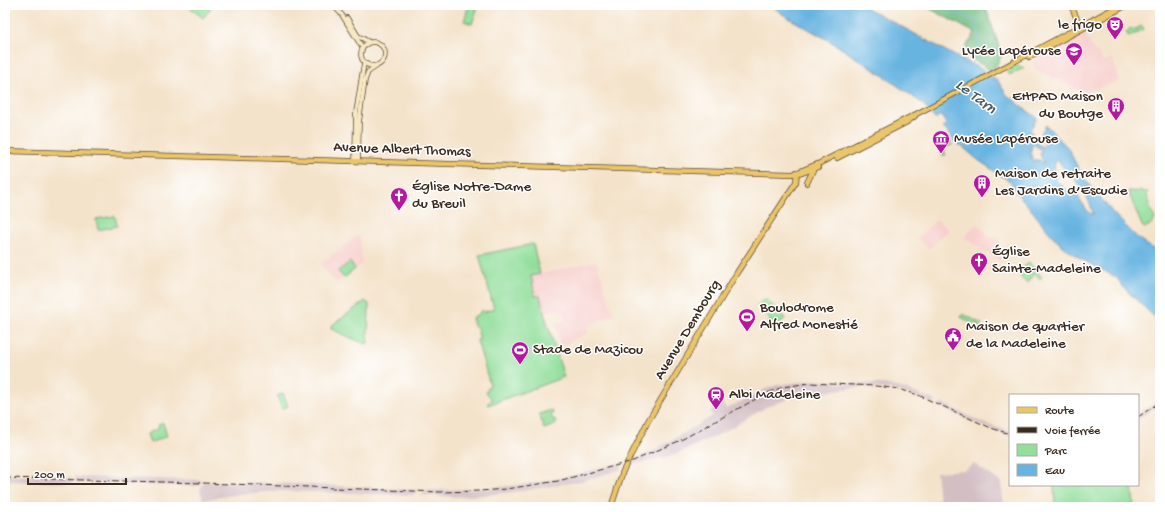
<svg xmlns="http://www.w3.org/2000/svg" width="1165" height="512" viewBox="0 0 1165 512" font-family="'Gochi Hand',sans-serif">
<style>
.built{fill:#f7d0cd}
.industrial{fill:#d2bec3}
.green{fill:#92de9b;stroke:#66845c}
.forest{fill:#75bd83;stroke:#587450}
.water{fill:#68b4e1;stroke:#526f80;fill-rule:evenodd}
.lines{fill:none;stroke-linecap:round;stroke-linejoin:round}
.stream{stroke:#68b4e1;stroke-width:1}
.secondary-casing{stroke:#574638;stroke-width:5.5}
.primary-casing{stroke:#574638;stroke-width:6}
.secondary{stroke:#f7e8c3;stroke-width:4}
.primary{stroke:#ebc669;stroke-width:4.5}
.rail{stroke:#3b2a1e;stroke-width:1;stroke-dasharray:6 3;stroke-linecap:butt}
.labels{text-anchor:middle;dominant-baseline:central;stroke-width:3;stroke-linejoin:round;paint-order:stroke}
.poi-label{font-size:15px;fill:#3b2a1e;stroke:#fff;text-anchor:start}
.street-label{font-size:15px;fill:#3b2a1e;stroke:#fff}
.water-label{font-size:16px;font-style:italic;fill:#4b5a62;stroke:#fff}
</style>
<rect width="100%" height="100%" fill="#fff"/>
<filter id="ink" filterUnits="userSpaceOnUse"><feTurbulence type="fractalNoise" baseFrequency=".025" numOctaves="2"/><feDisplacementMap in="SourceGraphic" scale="8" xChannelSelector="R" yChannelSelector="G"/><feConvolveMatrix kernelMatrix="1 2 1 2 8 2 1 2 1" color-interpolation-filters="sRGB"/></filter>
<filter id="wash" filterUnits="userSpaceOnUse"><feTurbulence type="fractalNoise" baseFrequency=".012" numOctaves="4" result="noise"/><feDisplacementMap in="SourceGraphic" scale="16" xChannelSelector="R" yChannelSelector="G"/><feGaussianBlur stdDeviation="0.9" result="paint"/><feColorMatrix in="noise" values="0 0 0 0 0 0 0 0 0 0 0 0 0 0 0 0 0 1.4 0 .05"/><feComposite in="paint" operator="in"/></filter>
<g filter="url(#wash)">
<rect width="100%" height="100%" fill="#f4e3cb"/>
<g class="built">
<polygon points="1085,34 1095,53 1097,52 1103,62 1112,58 1120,80 1086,93 1035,69 1032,62"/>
<polygon points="937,220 949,230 929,249 917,238"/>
<polygon points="976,224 987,234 986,236 999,240 998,243 1000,243 997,252 1003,257 1000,261 964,237"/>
<polygon points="357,236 360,237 362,264 336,283 321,264"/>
<polygon points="596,261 614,315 594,323 587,328 589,332 558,348 559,342 555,323 566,320 566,318 561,309 544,313 540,296 535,297 531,276"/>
<polygon points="489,502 490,507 425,507 428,505 434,503"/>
</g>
<g class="industrial">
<polygon points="813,380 834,381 841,383 885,384 904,389 936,401 934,404 899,391 865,387 843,389 791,398 768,406 722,433 681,452 666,457 631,465 630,461 641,457 668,442 713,416 710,411 723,404 726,409 766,389 777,385"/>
<polygon points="1160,400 1160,404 1138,419 1138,414"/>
<polygon points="942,403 983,423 1010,432 1010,436 982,426 939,406"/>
<polygon points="624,462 621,469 586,480 530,490 486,495 454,497 419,495 428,490 481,489 533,483 570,476"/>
<polygon points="974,464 1001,482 1004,507 940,507 936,472 964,470"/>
<polygon points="5,475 42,476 44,477 49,476 71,477 73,483 5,481"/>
<polygon points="74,477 202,480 200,485 193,486 76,483"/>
<polygon points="204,482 281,483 420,490 412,495 282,491 240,494 203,500 200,490"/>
</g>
<g class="green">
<polygon points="191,5 213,5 203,18 189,7"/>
<polygon points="469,5 478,7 472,24 464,21"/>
<polygon points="1142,26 1144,29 1129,37 1126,32 1131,28 1133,30"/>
<polygon points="1015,65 1024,68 1009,75 1005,69"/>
<polygon points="943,138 947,142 950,141 952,145 943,148 946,155 943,156 938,140 941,140"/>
<polygon points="1128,191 1148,192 1147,196 1150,204 1149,206 1155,219 1153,223 1145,228 1142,226"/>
<polygon points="115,216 117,226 98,230 96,219"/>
<polygon points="533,244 540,274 531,276 535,296 540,296 544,313 564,377 488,405 487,404 492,399 486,392 490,385 477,340 480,339 476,326 474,326 472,318 477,316 482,310 484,312 494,309 479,255"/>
<polygon points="350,262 355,269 344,278 338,271"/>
<polygon points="1029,263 1042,277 1040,279 1034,273 1027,283 1022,279 1021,275 1018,275 1019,274 1017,272"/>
<polygon points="765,298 785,318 773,331 769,323 770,319 757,306"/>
<polygon points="365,301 369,304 368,343 365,344 331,329 331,326"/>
<polygon points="963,314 982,324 980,327 977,326 978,324 974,322 973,324 961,317"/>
<polygon points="283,393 288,406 282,409 277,396"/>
<polygon points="552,410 553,413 551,414 553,420 555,419 556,422 554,423 555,425 544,429 539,414"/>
<polygon points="163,423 167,436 150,443 147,434 159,428 158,425"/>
<polygon points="1054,485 1132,485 1134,507 1055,507"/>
</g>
<polygon class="forest" points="923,5 985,5 1002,55 993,71 994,73 973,59 965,48 975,33"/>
<path class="water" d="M 770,5 L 862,5 L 959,58 L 983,70 L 998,81 L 1006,94 L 1037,118 L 1030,130 L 1041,147 L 1045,145 L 1039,136 L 1046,125 L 1068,148 L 1082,176 L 1113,213 L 1139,239 L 1160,254 L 1160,322 L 1126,290 L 1116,277 L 1081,259 L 1062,246 L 1049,232 L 1026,203 L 1017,194 L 1012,183 L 978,160 L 964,148 L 957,144 L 943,127 L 946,124 L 941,115 L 935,119 L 923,104 L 884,76 L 830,41 L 787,17 ZM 1033,144 L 1041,150 L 1040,155 L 1044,162 L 1043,163 L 1040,160 L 1033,160 C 1030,155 1030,150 1033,144 ZM 1056,161 L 1059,161 C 1063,170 1069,172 1075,180 C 1083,189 1091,202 1093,214 L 1091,214 L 1081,203 L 1078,196 L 1072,194 L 1056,181 C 1057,174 1052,168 1056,161 Z"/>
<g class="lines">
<path class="stream" d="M 942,5 C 952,14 965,16 977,22 C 981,32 978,55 972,64"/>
</g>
</g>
<g filter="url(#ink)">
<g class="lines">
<g class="secondary-casing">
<g id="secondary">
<polyline points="333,5 342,15 362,47"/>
<polyline points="347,18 358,36 369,42"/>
<circle cx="373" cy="54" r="12"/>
<polyline points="355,161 356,113 364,63"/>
<polyline points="358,161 359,122 365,80 368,72 377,66"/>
</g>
</g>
<g class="primary-casing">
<g id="primary">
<polyline points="1071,5 1080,26"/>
<polyline points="1029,57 1127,5"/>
<polyline points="5,151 793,174 820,163 924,110 1120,5"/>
<polyline points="837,158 907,122 915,116"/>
<polyline points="797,172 802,173 818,167"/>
<polyline points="807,183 813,170"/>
<polyline points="611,507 623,471 648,421 738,271 796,182 797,172"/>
</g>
</g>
<use href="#secondary" class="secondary"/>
<use href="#primary" class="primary"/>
<g class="rail">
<polyline points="1138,417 1160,402"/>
<polyline points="5,478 203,483 440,492 480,491 506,489 558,481 633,461 681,440 765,394 783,387 809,383 876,386 899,389 918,395 991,428 1010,434"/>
</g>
</g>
</g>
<defs>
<g id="theatre-pin" transform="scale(0.9)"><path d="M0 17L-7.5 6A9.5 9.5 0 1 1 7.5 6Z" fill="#b5179e" stroke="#fff"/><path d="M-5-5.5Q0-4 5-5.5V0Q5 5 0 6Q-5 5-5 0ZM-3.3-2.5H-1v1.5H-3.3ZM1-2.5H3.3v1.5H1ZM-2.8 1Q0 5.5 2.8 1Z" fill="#fff"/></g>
<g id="school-pin" transform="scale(0.9)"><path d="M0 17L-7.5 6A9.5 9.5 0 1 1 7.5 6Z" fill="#b5179e" stroke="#fff"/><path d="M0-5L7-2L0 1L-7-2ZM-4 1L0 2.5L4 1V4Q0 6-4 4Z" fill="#fff"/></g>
<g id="building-pin" transform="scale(0.9)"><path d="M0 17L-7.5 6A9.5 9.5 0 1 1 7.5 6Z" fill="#b5179e" stroke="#fff"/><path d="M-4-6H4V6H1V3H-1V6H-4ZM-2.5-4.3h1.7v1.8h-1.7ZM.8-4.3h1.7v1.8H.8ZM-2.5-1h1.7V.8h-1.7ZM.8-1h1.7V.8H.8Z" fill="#fff"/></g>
<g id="museum-pin" transform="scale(0.9)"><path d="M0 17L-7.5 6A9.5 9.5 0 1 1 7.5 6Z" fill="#b5179e" stroke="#fff"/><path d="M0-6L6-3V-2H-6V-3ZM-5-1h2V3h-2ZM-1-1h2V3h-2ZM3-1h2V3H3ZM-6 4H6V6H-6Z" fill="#fff"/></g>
<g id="church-pin" transform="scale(0.9)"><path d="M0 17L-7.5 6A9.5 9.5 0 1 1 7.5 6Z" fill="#b5179e" stroke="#fff"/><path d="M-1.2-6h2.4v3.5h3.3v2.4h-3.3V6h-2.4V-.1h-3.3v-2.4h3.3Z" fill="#fff"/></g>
<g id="stadium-pin" transform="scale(0.9)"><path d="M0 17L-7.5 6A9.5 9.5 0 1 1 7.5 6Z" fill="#b5179e" stroke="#fff"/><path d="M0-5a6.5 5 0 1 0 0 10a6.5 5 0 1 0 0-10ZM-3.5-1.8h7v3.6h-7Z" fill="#fff"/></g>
<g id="civic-pin" transform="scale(0.9)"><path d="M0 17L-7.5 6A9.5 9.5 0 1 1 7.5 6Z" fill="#b5179e" stroke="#fff"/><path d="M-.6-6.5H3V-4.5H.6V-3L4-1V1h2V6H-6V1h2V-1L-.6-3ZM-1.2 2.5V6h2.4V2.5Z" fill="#fff"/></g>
<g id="station-pin" transform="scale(0.9)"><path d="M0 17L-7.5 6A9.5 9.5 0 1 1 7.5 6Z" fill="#b5179e" stroke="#fff"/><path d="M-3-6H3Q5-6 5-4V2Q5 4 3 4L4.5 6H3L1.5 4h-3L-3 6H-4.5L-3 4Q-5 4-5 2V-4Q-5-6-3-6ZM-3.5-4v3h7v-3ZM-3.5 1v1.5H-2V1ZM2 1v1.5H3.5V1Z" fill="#fff"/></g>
</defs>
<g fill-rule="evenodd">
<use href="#theatre-pin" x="1115" y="25"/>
<use href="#school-pin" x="1074" y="51"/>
<use href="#building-pin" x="1116" y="106"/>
<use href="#museum-pin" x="941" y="139"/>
<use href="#building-pin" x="982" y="183"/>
<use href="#church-pin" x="399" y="196"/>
<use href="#church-pin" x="979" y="261"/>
<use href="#stadium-pin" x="747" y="317"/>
<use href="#civic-pin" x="953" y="336"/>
<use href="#stadium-pin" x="520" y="350"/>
<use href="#station-pin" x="716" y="395"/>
</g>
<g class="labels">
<g class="poi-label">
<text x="1102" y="25" text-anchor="end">le frigo</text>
<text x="1061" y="51" text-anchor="end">Lycée Lapérouse</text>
<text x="1103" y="97" text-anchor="end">EHPAD Maison<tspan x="1103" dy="17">du Boutge</tspan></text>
<text x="954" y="139">Musée Lapérouse</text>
<text x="995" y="174">Maison de retraite<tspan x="995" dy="17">Les Jardins d’Escudie</tspan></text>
<text x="412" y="187">Église Notre-Dame<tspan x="412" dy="17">du Breuil</tspan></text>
<text x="992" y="252">Église<tspan x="992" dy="17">Sainte-Madeleine</tspan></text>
<text x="760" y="308">Boulodrome<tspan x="760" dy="17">Alfred Monestié</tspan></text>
<text x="966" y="327">Maison de quartier<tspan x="966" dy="17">de la Madeleine</tspan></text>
<text x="533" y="350">Stade de Mazicou</text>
<text x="729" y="395">Albi Madeleine</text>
</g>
<g class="street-label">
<text transform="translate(402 150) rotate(2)">Avenue Albert Thomas</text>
<text transform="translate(688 330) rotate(-59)">Avenue Dembourg</text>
</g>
<g class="water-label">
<text transform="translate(975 98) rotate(37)">Le Tarn</text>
</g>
</g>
<rect width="1165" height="512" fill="none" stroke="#fff" stroke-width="20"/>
<rect x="1009" y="394" width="130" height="92" fill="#ffffff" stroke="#b1aaa5"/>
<rect x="1017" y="407" width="20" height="6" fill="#ebc669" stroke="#b1aaa5"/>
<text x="1045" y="414" font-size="12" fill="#3b2a1e">Route</text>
<rect x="1017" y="427" width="20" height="6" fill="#3b2a1e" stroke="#b1aaa5"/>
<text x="1045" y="434" font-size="12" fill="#3b2a1e">Voie ferrée</text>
<rect x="1017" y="444" width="20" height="12" fill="#92de9b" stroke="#b1aaa5"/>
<text x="1045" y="454" font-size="12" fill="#3b2a1e">Parc</text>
<rect x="1017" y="464" width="20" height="12" fill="#68b4e1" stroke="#b1aaa5"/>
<text x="1045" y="474" font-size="12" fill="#3b2a1e">Eau</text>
<path d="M28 478v6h98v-6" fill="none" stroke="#3b2a1e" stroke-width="2"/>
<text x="34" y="478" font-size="12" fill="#3b2a1e" stroke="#ffffff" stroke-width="3" paint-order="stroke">200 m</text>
</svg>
